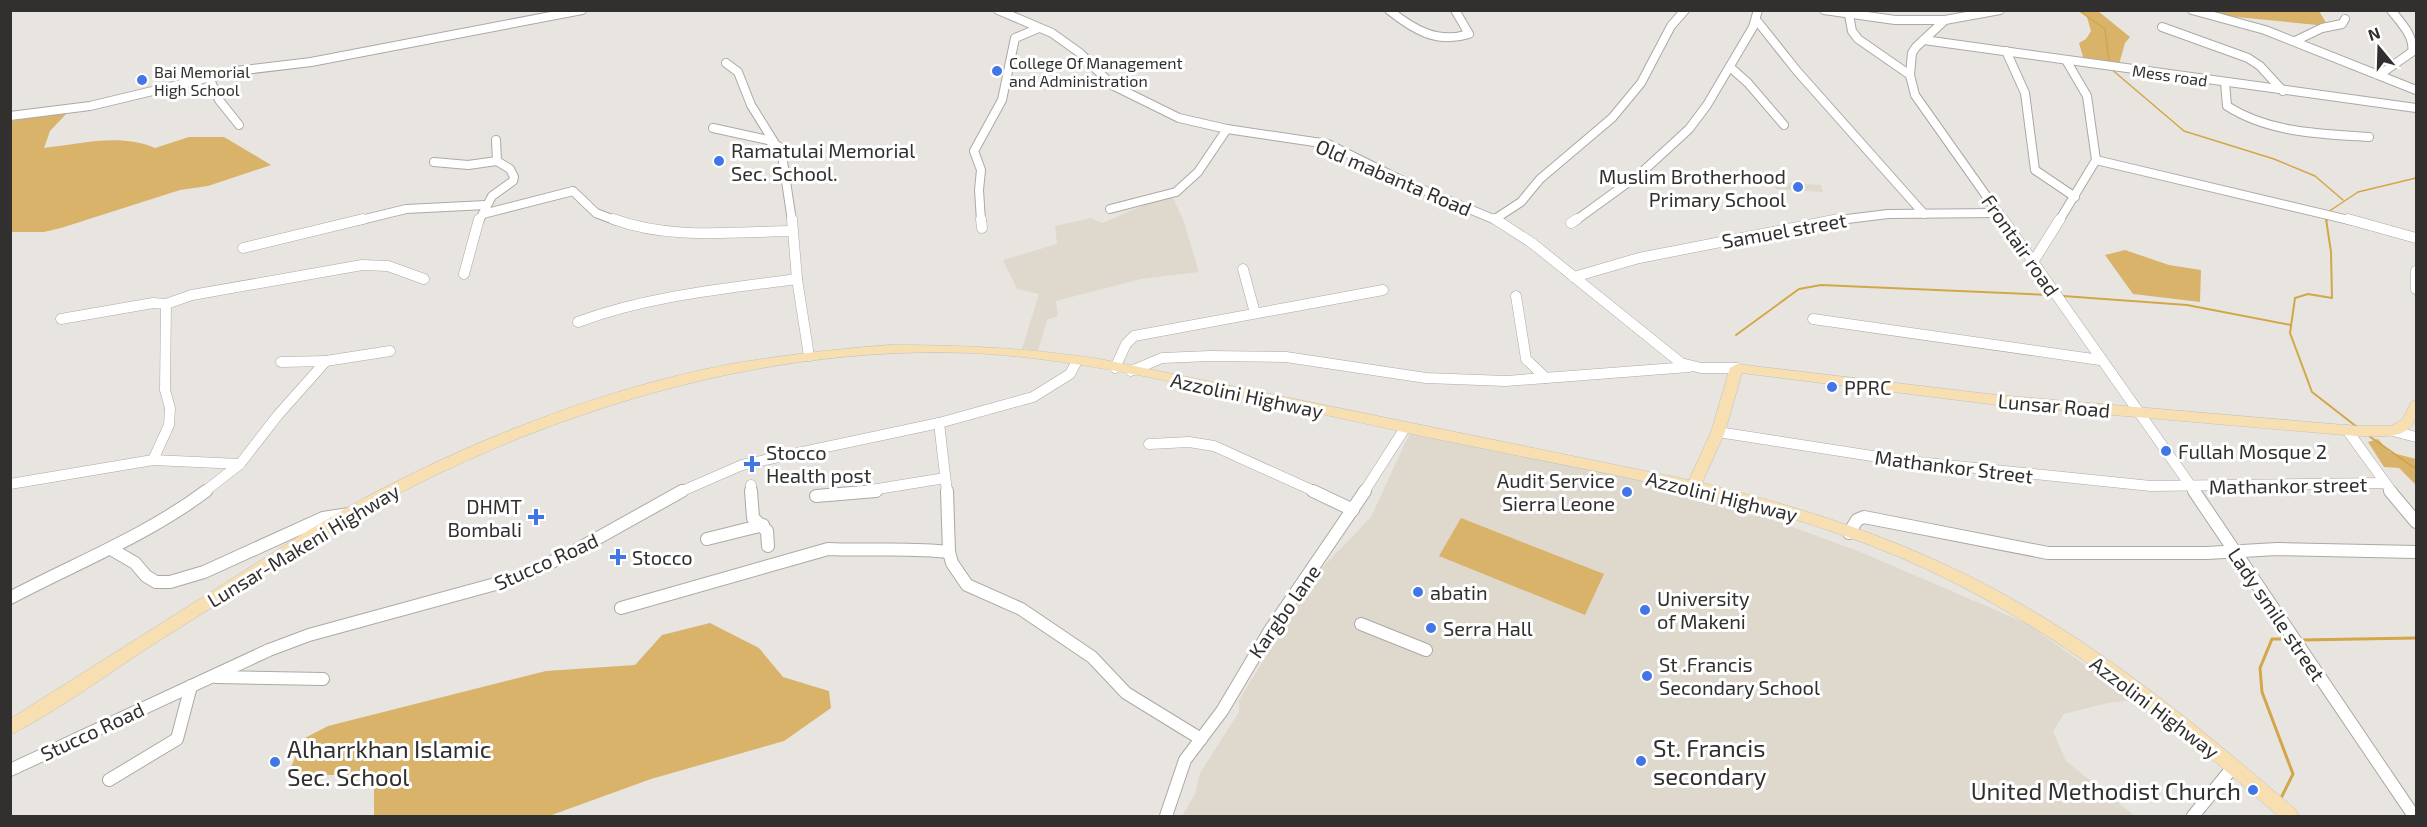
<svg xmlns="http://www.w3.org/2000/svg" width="2427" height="827" viewBox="0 0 2427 827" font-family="'Exo 2',sans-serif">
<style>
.built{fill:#dfd9cd}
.green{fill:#d8b369}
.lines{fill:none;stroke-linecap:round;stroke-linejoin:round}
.stream-far2{stroke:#d2a649;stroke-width:1.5}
.stream-far1{stroke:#d2a649;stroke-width:2}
.stream{stroke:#d2a649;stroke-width:3}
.minor-far2-casing{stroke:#aca9a4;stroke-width:10}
.minor-far1-casing{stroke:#aca9a4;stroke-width:11}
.minor-casing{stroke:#aca9a4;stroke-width:14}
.major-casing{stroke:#c1c1c0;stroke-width:1}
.minor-far2{stroke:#fff;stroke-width:8}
.minor-far1{stroke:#fff;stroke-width:10}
.minor{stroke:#fff;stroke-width:12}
.major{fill:#f7dfb2;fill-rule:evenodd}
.poi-dot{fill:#4276e6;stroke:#fff;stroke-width:2}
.labels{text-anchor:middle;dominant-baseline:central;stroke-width:6;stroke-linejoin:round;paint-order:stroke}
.far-poi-label{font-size:16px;fill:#31302e;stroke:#fff;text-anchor:start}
.far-street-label{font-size:16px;fill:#31302e;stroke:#fff}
.poi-label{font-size:20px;fill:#31302e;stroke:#fff;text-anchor:start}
.street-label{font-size:20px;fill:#31302e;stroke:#fff}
.near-poi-label{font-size:24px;fill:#31302e;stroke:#fff;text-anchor:start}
</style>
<rect width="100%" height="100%" fill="#e8e5e0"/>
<g class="built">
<polygon points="1773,182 1821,185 1823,192 1776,189"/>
<polygon points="1172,196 1183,219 1199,272 1141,279 1056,301 1058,316 1047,320 1038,351 1022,349 1039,294 1017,289 1003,260 1057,244 1055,226 1091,218 1102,223 1159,199"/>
<polygon points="1413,426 1702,494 1858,551 2026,623 2134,700 2108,703 2064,714 2053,731 2066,761 2135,816 1182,816 1195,794 1200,773 1239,712 1239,700 1316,574 1371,517"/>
</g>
<g class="green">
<polygon points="2080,11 2098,11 2130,37 2125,43 2119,64 2084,60 2079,43 2086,39 2091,31 2087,17"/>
<polygon points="2202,11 2319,11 2328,26 2226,16"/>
<path d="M 68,112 L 50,131 L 44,148 C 81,144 120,133 155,148 L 189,137 L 224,137 L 271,165 L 208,186 L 180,190 L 61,228 L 44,232 L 11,232 L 11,121 Z"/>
<polygon points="2125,250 2169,265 2201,270 2200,302 2133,294 2105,255"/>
<polygon points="2378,439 2389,452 2416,459 2416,485 2399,468 2384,467 2368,442"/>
<polygon points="1461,518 1604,574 1585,615 1439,556"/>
<polygon points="710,623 759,648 783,677 829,691 831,708 784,741 651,779 549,816 374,816 374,776 288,774 303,739 328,726 546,671 635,665 662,635"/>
</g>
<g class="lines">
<g class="stream-far2">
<polyline points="2078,10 2105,29 2109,62"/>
<polyline points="2110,68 2184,131 2274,159 2315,176 2343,200"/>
<polyline points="2328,212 2358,192 2416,178"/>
<polyline points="2326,217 2327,221"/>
</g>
<g class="stream-far1">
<polyline points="2326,219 2331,252 2332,298 2308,294 2295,298 2290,333 2312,392 2357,427"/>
<polyline points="2063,296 2187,305 2291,325"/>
<polyline points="1736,335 1799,289 1821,285 2051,295"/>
<polyline points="2369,436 2416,469"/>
</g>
<g class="stream">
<polyline points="2301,640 2416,638"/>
<polyline points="2280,800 2293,774 2262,692 2260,668 2272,639 2288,639"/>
</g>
<g class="minor-far2-casing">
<g id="minor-far2">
<polyline points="998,10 1052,33 1080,53 1112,85 1179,118 1227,129 1328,144 1407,183 1498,221"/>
<path d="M 1389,10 C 1414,30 1437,44 1469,34 L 1455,10"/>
<polyline points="1824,10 1895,20 1945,20"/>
<polyline points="1848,10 1852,31 1858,39 1910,75"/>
<polyline points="2000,10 1945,20 1916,47 1912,53 1910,75 1915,95 2004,221"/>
<polyline points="2192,10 2265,30 2416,90"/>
<polyline points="1758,22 1797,71 1924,214"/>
<polyline points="2162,27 2248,58 2260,66 2283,91"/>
<polyline points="1924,40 2416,108"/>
<polyline points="2295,41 2322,28 2342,24 2345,19"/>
<polyline points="2006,51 2025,93 2035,170 2075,197"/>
<polyline points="726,63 738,72 751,105 774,142"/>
<polyline points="1730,67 1748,83 1784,125"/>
<path d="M 2379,75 L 2412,52 C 2415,36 2400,22 2391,10"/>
<polyline points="209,77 219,100 239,125"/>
<path d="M 2225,82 L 2227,106 C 2269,133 2321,134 2369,137"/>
<polyline points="10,116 90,106 236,71 311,62 582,10"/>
<polyline points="713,128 768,140 781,148 792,221"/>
<polyline points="2096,160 2353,221"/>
<polyline points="434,162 468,165 497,161"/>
<polyline points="1110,209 1176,192 1198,172 1227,129"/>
<polyline points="483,214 573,191 596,213 617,221"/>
<polyline points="1495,219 1521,202 1540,179 1612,118 1641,83 1671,26 1685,10"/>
<polyline points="357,221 406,209 486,205"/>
<polyline points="479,221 492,196 513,181 514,177 510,169 497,161 496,140"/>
<polyline points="981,221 979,190 981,170 974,151 1002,100 1015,38 1039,28"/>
<polyline points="1575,221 1641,173 1689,129 1707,105 1753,27 1758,10"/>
<polyline points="1831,221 1888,214 1999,213"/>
<polyline points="2059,221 2096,160 2087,96 2066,60"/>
</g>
</g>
<g class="minor-far1-casing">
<g id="minor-far1">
<path d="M 613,219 C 670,240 732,232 792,231"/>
<polyline points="792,219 797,279 809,356"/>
<polyline points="981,219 982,228"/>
<polyline points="1495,219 1532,243 1681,363 1701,368 1737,368"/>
<polyline points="2003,219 2195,492"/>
<polyline points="2348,219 2416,238"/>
<polyline points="1571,223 1577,219"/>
<polyline points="243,248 363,219"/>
<polyline points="2033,262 2060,219"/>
<polyline points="1243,269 1255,313"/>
<polyline points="2416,271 2416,289"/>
<polyline points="464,274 479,219"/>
<polyline points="1574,277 1639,258 1839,219"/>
<polyline points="1516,296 1526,359 1546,378"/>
<polyline points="61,319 153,303 166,304 192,295 362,265 388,266 424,279"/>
<polyline points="1813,319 2100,360"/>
<path d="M 578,322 C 648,296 723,289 797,279"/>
<polyline points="281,362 326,361"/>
<polyline points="1115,368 1126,344 1134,336 1383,290"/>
<polyline points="1131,371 1162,358 1210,356 1286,357 1426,378 1506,381 1689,367"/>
<polyline points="939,423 947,492"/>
<polyline points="2347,430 2392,492"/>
<polyline points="2393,431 2416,437"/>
<polyline points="1718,432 1898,460 2151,486 2384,483"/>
<polyline points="1149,444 1189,442 1214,446 1316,492"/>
<polyline points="153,460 169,425 170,408 165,390 166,304"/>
<polyline points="10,484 153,460 240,464"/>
<polyline points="751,485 751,492"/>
<polyline points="204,492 240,464 278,415 326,361 390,351"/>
<polyline points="680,492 742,465 939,423 1033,397 1070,374 1077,361"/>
<polyline points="859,492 945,478"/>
<polyline points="1364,492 1405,428"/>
</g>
</g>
<g class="minor-casing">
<g id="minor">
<polyline points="751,491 753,518 767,531 768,546"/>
<polyline points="947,491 949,552 952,563 967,585 1021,609 1092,657 1126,693 1201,739"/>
<polyline points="1313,491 1353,510"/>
<polyline points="2194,491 2414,816"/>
<polyline points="2390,491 2416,522"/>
<polyline points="816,496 876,491"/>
<polyline points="1849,533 1857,520 1864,517 2048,553 2207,553 2277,549 2416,552"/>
<polyline points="707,539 763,525"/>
<polyline points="111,549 135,563 146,576 156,582 170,582 204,572 323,518 349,514"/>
<path d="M 10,598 C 76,563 146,536 206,491"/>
<path d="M 621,608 L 828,549 C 869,551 909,547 949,552"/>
<polyline points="1361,624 1426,650"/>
<polyline points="216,677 323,679"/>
<polyline points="10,770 269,650 309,635 517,578 571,553 682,491"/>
<polyline points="109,780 177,739 191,686"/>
<polyline points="1166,816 1185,760 1222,711 1269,632 1365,491"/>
<polyline points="2193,816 2233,767"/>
</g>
</g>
<g class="major-casing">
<path id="major" d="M 889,345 C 963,345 1027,348 1100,359 L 1689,480 L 1711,432 L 1730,368 L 1737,364 L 1997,395 L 2356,426 L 2391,426 L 2403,419 L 2411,402 L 2416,400 C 2421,442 2387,436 2356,436 L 1997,405 L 1742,373 L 1725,432 L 1702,483 C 1781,502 1860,526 1935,560 C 2070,620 2185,714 2296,810 L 2299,816 L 2278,816 C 2170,721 2056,629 1924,568 C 1781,502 1624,478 1471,446 C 1386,429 1301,409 1216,391 C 1136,374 1054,357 971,353 C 839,348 707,372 582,415 C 504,441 428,477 356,516 C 323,534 293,556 262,576 C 227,598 192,620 157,642 C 110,672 60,710 10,735 L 10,719 L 309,530 C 430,456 591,390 731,364 C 784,355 836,349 889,345 Z"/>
</g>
<use href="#minor-far2" class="minor-far2"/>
<use href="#minor-far1" class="minor-far1"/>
<use href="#minor" class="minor"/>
<use href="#major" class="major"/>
</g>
<g class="poi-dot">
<circle cx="997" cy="71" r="6"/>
<circle cx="142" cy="80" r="6"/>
<circle cx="719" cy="161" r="6"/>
<circle cx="1798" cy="187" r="6"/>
<circle cx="1832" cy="387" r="6"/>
<circle cx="2166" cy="451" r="6"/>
<path d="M749 455h6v6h6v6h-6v6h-6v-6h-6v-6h6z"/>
<circle cx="1627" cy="492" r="6"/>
<path d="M533 508h6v6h6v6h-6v6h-6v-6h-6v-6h6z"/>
<path d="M615 548h6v6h6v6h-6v6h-6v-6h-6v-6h6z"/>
<circle cx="1418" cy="592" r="6"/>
<circle cx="1645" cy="610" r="6"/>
<circle cx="1431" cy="628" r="6"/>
<circle cx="1647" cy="676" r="6"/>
<circle cx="1641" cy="761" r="6"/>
<circle cx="275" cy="762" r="6"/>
<circle cx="2253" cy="790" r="6"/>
</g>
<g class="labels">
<g class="far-poi-label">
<text x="1009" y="62">College Of Management<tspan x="1009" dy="18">and Administration</tspan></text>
<text x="154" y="71">Bai Memorial<tspan x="154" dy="18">High School</tspan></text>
</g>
<g class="far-street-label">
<text transform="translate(2170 75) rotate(8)">Mess road</text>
</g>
<g class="poi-label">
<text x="731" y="150">Ramatulai Memorial<tspan x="731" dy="23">Sec. School.</tspan></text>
<text x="1786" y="176" text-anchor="end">Muslim Brotherhood<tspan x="1786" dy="23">Primary School</tspan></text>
<text x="1844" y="387">PPRC</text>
<text x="2178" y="451">Fullah Mosque 2</text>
<text x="766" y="452">Stocco<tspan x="766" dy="23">Health post</tspan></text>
<text x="1615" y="480" text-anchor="end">Audit Service<tspan x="1615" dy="23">Sierra Leone</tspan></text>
<text x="522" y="506" text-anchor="end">DHMT<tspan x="522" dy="23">Bombali</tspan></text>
<text x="632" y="557">Stocco</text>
<text x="1430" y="592">abatin</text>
<text x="1657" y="598">University<tspan x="1657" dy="23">of Makeni</tspan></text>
<text x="1443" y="628">Serra Hall</text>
<text x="1659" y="664">St .Francis<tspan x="1659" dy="23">Secondary School</tspan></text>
</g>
<g class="street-label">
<text transform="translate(1394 177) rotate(23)">Old mabanta Road</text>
<text transform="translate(1784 230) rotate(-10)">Samuel street</text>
<text transform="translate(2021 245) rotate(55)">Frontair road</text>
<text transform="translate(1247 395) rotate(12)">Azzolini Highway</text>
<text transform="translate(2054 405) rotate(5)">Lunsar Road</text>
<text transform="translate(1954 466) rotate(7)">Mathankor Street</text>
<text transform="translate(2288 485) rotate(-1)">Mathankor street</text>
<text transform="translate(1722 496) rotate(14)">Azzolini Highway</text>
<text transform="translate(303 545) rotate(-31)">Lunsar-Makeni Highway</text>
<text transform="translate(546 561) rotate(-24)">Stucco Road</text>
<text transform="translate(1284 611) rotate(-55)">Kargbo lane</text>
<text transform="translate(2277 614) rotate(56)">Lady smile street</text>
<text transform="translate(2155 707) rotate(37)">Azzolini Highway</text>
<text transform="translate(92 731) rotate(-25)">Stucco Road</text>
</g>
<g class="near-poi-label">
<text x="1653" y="747">St. Francis<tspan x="1653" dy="28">secondary</tspan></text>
<text x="287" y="748">Alharrkhan Islamic<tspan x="287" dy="28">Sec. School</tspan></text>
<text x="2241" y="790" text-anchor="end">United Methodist Church</text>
</g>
</g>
<rect width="2427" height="827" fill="none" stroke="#31302e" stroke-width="24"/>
<g transform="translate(2379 48) rotate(341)" stroke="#ffffff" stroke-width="4.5" paint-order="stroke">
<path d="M0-4.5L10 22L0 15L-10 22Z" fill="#31302e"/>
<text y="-9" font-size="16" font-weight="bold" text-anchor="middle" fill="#31302e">N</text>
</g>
</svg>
